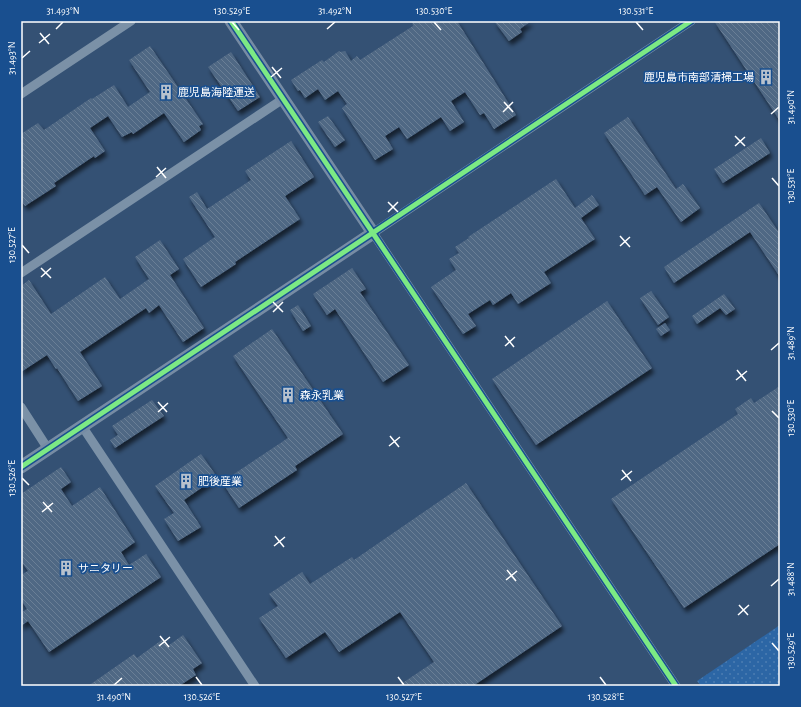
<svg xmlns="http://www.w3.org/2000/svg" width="801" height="707" viewBox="0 0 801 707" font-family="'Alegreya Sans','Noto Sans JP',sans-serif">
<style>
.park{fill:url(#park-dots)}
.building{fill:url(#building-back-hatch);filter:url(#shadow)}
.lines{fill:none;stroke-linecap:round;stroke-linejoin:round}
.street{stroke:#7b91a7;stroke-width:9}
.secondary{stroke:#778ca4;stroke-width:13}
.cycleway-casing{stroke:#194f8f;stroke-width:8}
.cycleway{stroke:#7ce984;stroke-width:5}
.ticks{fill:none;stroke:#fff;stroke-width:1.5}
.labels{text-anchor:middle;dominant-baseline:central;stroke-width:3.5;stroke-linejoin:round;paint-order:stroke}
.poi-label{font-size:11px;fill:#fff;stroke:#194f8f;text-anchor:start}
.neatline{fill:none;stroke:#fff;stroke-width:1.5}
.ticks-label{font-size:10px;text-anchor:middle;fill:#fff}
</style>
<defs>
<pattern id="park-dots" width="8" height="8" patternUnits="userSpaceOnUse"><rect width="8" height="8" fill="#2c66a5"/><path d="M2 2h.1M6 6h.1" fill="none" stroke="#4c7db2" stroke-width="1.8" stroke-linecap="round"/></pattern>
<pattern id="building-back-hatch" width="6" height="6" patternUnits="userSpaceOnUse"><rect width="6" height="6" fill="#506884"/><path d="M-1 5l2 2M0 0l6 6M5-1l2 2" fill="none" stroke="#6a7f96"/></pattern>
<filter id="shadow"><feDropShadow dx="2.5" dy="4.5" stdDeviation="2" flood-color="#0009"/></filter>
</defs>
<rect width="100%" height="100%" fill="#345174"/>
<polygon class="park" points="780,625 780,686 701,686 697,681"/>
<g class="building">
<polygon points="412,21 457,21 516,115 494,129 484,113 480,115 465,92 451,101 464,122 450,131 441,117 407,139 399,127 385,136 393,149 375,160 342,108 347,104 338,91 325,100 318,89 305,98 300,90 298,91 291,80 322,60 324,62 339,51 340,52 345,51 351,61 357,56 360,60 413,26"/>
<polygon points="494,21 531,21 520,29 522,32 509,41"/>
<polygon points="714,21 780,21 780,121 722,33"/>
<polygon points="150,46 203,124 199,126 201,130 184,142 164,113 133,134 132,132 122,137 108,116 90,128 105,151 95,158 94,156 54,183 56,186 25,206 21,200 21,134 38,123 44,130 91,98 92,99 114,85 128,107 150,92 129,60"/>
<polygon points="231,52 260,97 238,111 208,67"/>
<polygon points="328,116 345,140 335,147 318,122"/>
<polygon points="628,117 676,189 683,184 700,208 681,222 657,187 645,195 604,133"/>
<polygon points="761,138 770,153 723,183 714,169"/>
<polygon points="291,141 314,177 285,196 300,219 235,262 236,264 201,287 183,259 215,237 189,197 197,192 207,209 251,180 245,171"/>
<polygon points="556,179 575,208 592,195 599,205 581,218 595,239 544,272 551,283 518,304 511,293 493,305 490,300 468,314 476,326 463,334 431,287 456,270 449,259 459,253 455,247 469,238 468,237"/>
<polygon points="759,203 780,234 780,277 750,232 674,283 664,267"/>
<polygon points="160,240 179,269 170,275 204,328 183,342 159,305 149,313 146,308 80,352 102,386 78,401 57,368 56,369 47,355 21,372 21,286 29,280 51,314 105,277 120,299 149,279 135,257"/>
<polygon points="352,268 366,289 360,292 409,365 383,382 335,309 327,315 313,294"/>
<polygon points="651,291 669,317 658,325 640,298"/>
<polygon points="724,294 735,309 726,315 720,308 697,324 692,316"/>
<polygon points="607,301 652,368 536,445 492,379"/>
<polygon points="298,305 311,326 303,331 290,310"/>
<polygon points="665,323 670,330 661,336 656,329"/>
<polygon points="272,329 343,434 295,466 297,470 239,508 222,482 288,438 233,356"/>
<polygon points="780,386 780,544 684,608 611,499 738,414 735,409 751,398 754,403"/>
<polygon points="152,400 164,416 115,448 110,440 118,435 112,426"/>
<polygon points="201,454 217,477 184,500 201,527 178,541 164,519 174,513 155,486"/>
<polygon points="61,467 71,482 61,489 72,506 100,487 135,542 121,552 129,565 146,554 161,577 49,652 28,621 21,626 21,613 27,609 21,600 21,575 28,571 21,561 21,494"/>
<polygon points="466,483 562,626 473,686 398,686 434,662 400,612 339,652 325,632 286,658 259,618 278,606 269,594 302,572 310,584 352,557 354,560"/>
<polygon points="183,635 202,663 193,669 196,675 179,686 88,686 134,654 137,658 163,639 168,646"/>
</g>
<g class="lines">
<g class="street">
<polyline points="21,94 131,21"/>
<polyline points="21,273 283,99"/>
<polyline points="21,407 48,449"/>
<polyline points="82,426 255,686"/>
<polyline points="676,686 373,233 691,21"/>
</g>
<polyline class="secondary" points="21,467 373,233 231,21"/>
<g class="cycleway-casing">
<g id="cycleway">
<polyline points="231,21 676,686"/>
<polyline points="21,467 691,21"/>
</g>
</g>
<use href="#cycleway" class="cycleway"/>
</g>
<path class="ticks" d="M 232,22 L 239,30M 434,22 L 441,30M 636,22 L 643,30M 56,29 L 63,22M 327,29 L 335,22M 40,33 L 49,44M 39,43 L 50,34M 22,58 L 30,51M 272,67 L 281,78M 271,77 L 282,68M 504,102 L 513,112M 503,112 L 513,102M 771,114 L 779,107M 735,136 L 745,146M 735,146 L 745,137M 157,167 L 166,178M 156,177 L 166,168M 772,178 L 779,186M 388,202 L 398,212M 388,212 L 398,202M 620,236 L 630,247M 22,245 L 29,253M 620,246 L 630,237M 41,268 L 51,278M 41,277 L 51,268M 273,302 L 283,312M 273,312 L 283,302M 505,336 L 514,347M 505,346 L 515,337M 771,350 L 779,343M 737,370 L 746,381M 736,380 L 747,371M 158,402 L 167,412M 772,411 L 779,418M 158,412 L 168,403M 390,436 L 399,447M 389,446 L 400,437M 622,470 L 631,481M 22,478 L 29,485M 621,480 L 632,471M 43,502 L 52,512M 42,512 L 53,503M 275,536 L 284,547M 274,546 L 285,537M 507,570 L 516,581M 506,580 L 517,571M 771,586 L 779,579M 739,605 L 748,615M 738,615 L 749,605M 160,636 L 169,647M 772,643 L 779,651M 159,646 L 170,637M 196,677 L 202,685M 398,677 L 404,685M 600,677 L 606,685M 114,685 L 122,678"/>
<defs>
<g id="building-bare" transform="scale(1.2)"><path d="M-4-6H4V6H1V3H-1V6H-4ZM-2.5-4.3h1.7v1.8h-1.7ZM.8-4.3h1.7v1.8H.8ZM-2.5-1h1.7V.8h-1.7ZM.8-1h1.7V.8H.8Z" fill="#b8c2ce" stroke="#194f8f" stroke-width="2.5" paint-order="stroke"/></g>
</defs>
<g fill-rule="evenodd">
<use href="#building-bare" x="766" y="77"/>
<use href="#building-bare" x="166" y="92"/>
<use href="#building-bare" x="288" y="395"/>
<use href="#building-bare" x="186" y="481"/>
<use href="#building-bare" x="66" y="568"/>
</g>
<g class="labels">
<g class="poi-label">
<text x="754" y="77" text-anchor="end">鹿児島市南部清掃工場</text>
<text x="178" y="92">鹿児島海陸運送</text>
<text x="300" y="395">森永乳業</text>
<text x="198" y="481">肥後産業</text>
<text x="78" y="568">サニタリー</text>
</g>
</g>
<rect width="801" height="707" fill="none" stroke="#194f8f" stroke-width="44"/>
<rect x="22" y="22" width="757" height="663" class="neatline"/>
<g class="ticks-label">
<text x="63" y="14">31.493°N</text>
<text x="232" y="14">130.529°E</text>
<text x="335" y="14">31.492°N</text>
<text x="434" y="14">130.530°E</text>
<text x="636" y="14">130.531°E</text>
<text transform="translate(11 58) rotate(-90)" y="4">31.493°N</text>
<text transform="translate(790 107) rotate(-90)" y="4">31.490°N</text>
<text transform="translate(790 186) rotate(-90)" y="4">130.531°E</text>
<text transform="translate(11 245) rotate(-90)" y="4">130.527°E</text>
<text transform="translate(790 343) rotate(-90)" y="4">31.489°N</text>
<text transform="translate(790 418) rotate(-90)" y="4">130.530°E</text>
<text transform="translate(11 478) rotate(-90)" y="4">130.526°E</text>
<text transform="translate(790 579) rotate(-90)" y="4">31.488°N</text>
<text transform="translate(790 651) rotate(-90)" y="4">130.529°E</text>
<text x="114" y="700">31.490°N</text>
<text x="202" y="700">130.526°E</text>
<text x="404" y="700">130.527°E</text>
<text x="606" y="700">130.528°E</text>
</g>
</svg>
